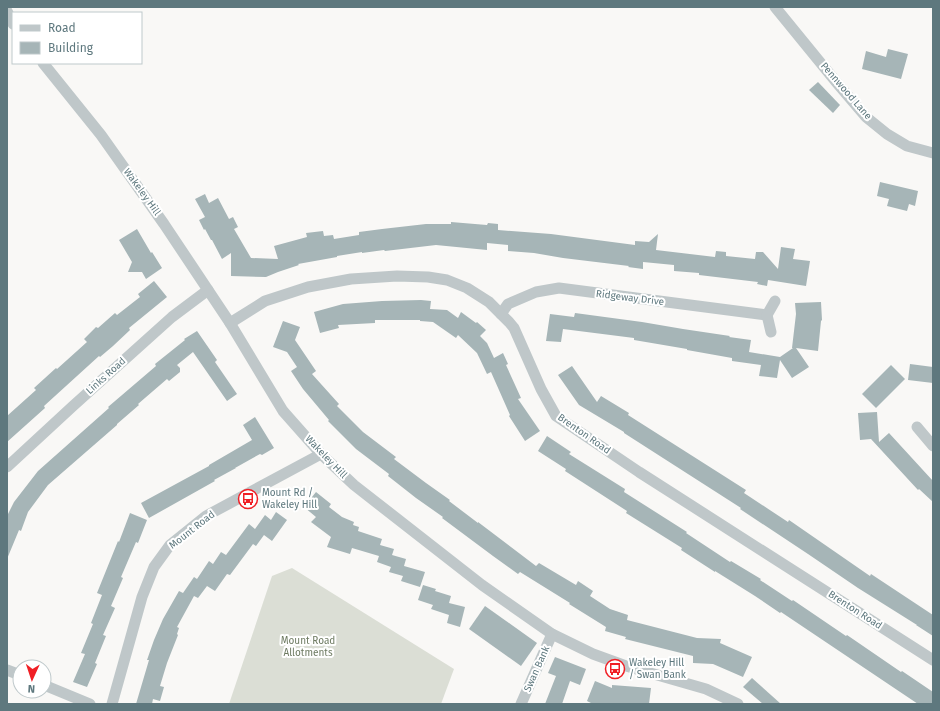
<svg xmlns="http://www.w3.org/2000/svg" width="940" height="711" viewBox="0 0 940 711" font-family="'Fira Sans',sans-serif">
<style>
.garden{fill:#dbded5}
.building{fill:#a6b5b7}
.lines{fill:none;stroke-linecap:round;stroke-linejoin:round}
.street{stroke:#bfc7c9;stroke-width:11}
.labels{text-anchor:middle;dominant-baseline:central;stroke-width:4;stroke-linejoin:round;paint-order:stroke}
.street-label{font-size:10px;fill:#5e787e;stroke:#fff}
.poi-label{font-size:10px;fill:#5e787e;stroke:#fff;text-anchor:start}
.park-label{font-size:10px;fill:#6d7a61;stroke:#fff}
</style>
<rect width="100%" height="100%" fill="#f9f8f6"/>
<polygon class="garden" points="292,568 454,669 441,704 229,704 272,576"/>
<g class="building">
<polygon points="888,49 908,54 901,79 862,69 866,51 886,57"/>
<polygon points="818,82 840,105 833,113 809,90"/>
<polygon points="880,182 918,191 915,206 909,204 907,211 887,206 889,199 877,196"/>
<polygon points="205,194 209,203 218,198 229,219 233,217 238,227 234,229 251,258 278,259 274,246 307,237 306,233 323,231 324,236 333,235 334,239 359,235 359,232 382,229 426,224 451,224 451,222 487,225 488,223 498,224 498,230 551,234 635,245 635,241 649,242 658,234 656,250 715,257 716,251 726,252 726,256 755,259 756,252 763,252 778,269 781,247 795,249 793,259 810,261 806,286 768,280 767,286 757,284 758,282 699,275 699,273 674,271 674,265 643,262 643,269 628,267 629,266 563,258 534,253 508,251 508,245 487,243 487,250 436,245 385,251 384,250 362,253 362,252 337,256 337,257 298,264 299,265 278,272 266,277 231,276 231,253 222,259 212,240 211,240 205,229 204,230 199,220 205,217 195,199"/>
<polygon points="137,229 151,253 152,252 162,268 146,279 142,272 128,272 132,262 119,240"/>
<polygon points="154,281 167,297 129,328 130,330 113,346 100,357 99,356 44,406 45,408 7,442 7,416 36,390 34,388 56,368 57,369 87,342 84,339 96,327 98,328 115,313 117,315 140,297 138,294"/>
<polygon points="421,300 431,301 430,309 447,310 458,318 461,312 476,323 477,322 486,330 480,336 487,343 494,358 503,353 508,364 506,365 521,398 518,399 540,431 525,441 509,416 510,415 491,372 487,374 477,353 458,335 456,338 433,322 420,321 420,320 375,320 375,323 338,325 339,328 320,333 314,312 343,304 382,301"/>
<polygon points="821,302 822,320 821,321 818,351 796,348 809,367 792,378 780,360 777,378 759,376 761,365 732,361 732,358 687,350 687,349 634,340 634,338 563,329 561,342 546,341 550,314 574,317 575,313 642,322 683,329 730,336 729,337 751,340 749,352 780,357 793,348 792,348 796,314 795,303"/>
<polygon points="283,321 300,327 295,340 316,371 312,374 339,404 337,406 363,432 396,457 394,459 426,483 450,500 449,501 478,523 478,522 536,566 539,563 576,585 578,581 593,591 590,596 610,609 628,615 627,620 697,638 721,639 720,643 752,657 743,677 713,664 693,663 693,656 625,639 626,637 605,631 606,627 569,604 570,603 520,572 518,574 493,556 442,518 443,517 416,498 388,476 389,474 356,449 328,421 329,420 303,389 291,371 297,367 287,352 273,347"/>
<polygon points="197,331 217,360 215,362 237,394 227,401 193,352 177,365 180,368 180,372 169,381 167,379 138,404 139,405 117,424 117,425 48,485 28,512 21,531 19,530 7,559 7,516 14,502 38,471 109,408 108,407 156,366 155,364 185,340 184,339"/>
<polygon points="910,364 933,367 933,383 908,380"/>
<polygon points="891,365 905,379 876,408 862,394"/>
<polygon points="572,366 597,402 601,396 629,413 628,415 746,490 744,493 788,522 789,520 870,576 871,574 933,615 933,636 916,625 917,625 858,588 808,554 740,509 741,508 624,433 624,432 579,405 558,375"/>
<polygon points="877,412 879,442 889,433 933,481 933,502 919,489 918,490 871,439 860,440 858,413"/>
<polygon points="255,417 274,448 262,455 260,454 235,468 236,468 214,480 215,481 149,518 141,503 209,466 209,465 252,440 243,425"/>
<polygon points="547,436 571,452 569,454 625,489 624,492 687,532 686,533 730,562 731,561 761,579 760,580 792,601 793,600 846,636 847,635 901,672 902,671 933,692 933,704 918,704 781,612 780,613 755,596 715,571 715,572 681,550 682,548 626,513 627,511 565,471 566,469 538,451"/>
<polygon points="316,492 331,504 329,507 342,517 354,522 353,525 359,527 358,531 382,539 380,545 394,549 392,555 406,559 404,566 425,572 420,587 401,581 403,576 389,572 391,567 377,562 379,556 352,548 350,554 327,547 331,537 311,522 316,517 304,507"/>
<polygon points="276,512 287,520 272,541 264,535 256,546 253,544 230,575 227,574 215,591 207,586 198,598 194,596 177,627 179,628 177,634 178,635 167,663 160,686 164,687 160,701 153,699 152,704 136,704 149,660 147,660 154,640 163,619 179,591 183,593 194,577 197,579 209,561 213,564 221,552 226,555 249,524 255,529 265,515 271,520"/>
<polygon points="130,513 147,520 138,543 136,542 121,577 123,578 111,606 115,608 103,635 106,636 95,663 97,664 87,687 73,682 85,654 81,653 93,624 91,623 102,595 97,593 118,541 119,542"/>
<polygon points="423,585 436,589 435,591 451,596 449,603 465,607 460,627 447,623 449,615 431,609 433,605 418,600"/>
<polygon points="485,606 537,643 521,666 469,629"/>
<polygon points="555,657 586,669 580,685 570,681 562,704 545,704 556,676 548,673"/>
<polygon points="752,678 781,704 763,704 743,687"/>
<polygon points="595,681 612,688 612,685 651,688 649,704 593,704 587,701"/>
</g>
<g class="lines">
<g class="street">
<polyline points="775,7 837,83 866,117 887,134 907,146 933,153"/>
<polyline points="7,11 13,24"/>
<polyline points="43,63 101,135 164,224 230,323 283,411 321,454 354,485 482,585 552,634 593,654 626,666 706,689 738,704"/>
<polyline points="501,314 508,304 536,292 559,288 767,315"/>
<polyline points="230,323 265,301 308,287 351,279 397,276 428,277 447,280 467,288 489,302 509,322 514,328 541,389 556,416 639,472 933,660"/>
<polyline points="771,332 767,315 775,301"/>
<polyline points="917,427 933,446"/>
<polyline points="7,467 73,406 172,317 208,290"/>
<polyline points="7,670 20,675"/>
<polyline points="44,685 90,704"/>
<polyline points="112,704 130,640 142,597 154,567 170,545 206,516 321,454"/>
<polyline points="521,704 552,634"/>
</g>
</g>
<defs>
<g id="bus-ring" transform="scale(1)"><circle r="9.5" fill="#fff" stroke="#f01f25" stroke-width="1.5"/><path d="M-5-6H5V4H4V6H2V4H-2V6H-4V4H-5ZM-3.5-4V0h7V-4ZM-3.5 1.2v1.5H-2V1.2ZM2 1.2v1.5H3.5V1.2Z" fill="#f01f25"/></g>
</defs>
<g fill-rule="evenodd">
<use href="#bus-ring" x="248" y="499"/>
<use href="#bus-ring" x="615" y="669"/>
</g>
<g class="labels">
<g class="street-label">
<text transform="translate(846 91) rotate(49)">Pennwood Lane</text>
<text transform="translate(142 192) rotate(54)">Wakeley Hill</text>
<text transform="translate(630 298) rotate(7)">Ridgeway Drive</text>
<text transform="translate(106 376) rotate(-42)">Links Road</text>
<text transform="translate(584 434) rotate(35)">Brenton Road</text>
<text transform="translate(326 457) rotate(46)">Wakeley Hill</text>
<text transform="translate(192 530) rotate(-38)">Mount Road</text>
<text transform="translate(855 610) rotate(33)">Brenton Road</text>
<text transform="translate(537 669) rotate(-66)">Swan Bank</text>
</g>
<g class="poi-label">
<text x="262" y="493">Mount Rd /<tspan x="262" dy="12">Wakeley Hill</tspan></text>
<text x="629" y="663">Wakeley Hill<tspan x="629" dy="12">/ Swan Bank</tspan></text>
</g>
<g class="park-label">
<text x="308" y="641">Mount Road<tspan x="308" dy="12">Allotments</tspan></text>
</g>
</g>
<rect width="940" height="711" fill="none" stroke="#5e787e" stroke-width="16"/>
<rect x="12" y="12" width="130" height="52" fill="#ffffff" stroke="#bfc9cb"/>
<rect x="20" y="25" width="20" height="6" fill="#bfc7c9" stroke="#bfc9cb"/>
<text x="48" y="32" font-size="12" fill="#5e787e">Road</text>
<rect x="20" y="42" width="20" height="12" fill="#a6b5b7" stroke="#bfc9cb"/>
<text x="48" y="52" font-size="12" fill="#5e787e">Building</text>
<g transform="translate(32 679) rotate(183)"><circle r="19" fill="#ffffff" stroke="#bfc9cb"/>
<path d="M0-3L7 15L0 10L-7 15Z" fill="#f01f25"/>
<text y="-6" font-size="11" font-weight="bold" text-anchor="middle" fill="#5e787e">N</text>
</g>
</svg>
